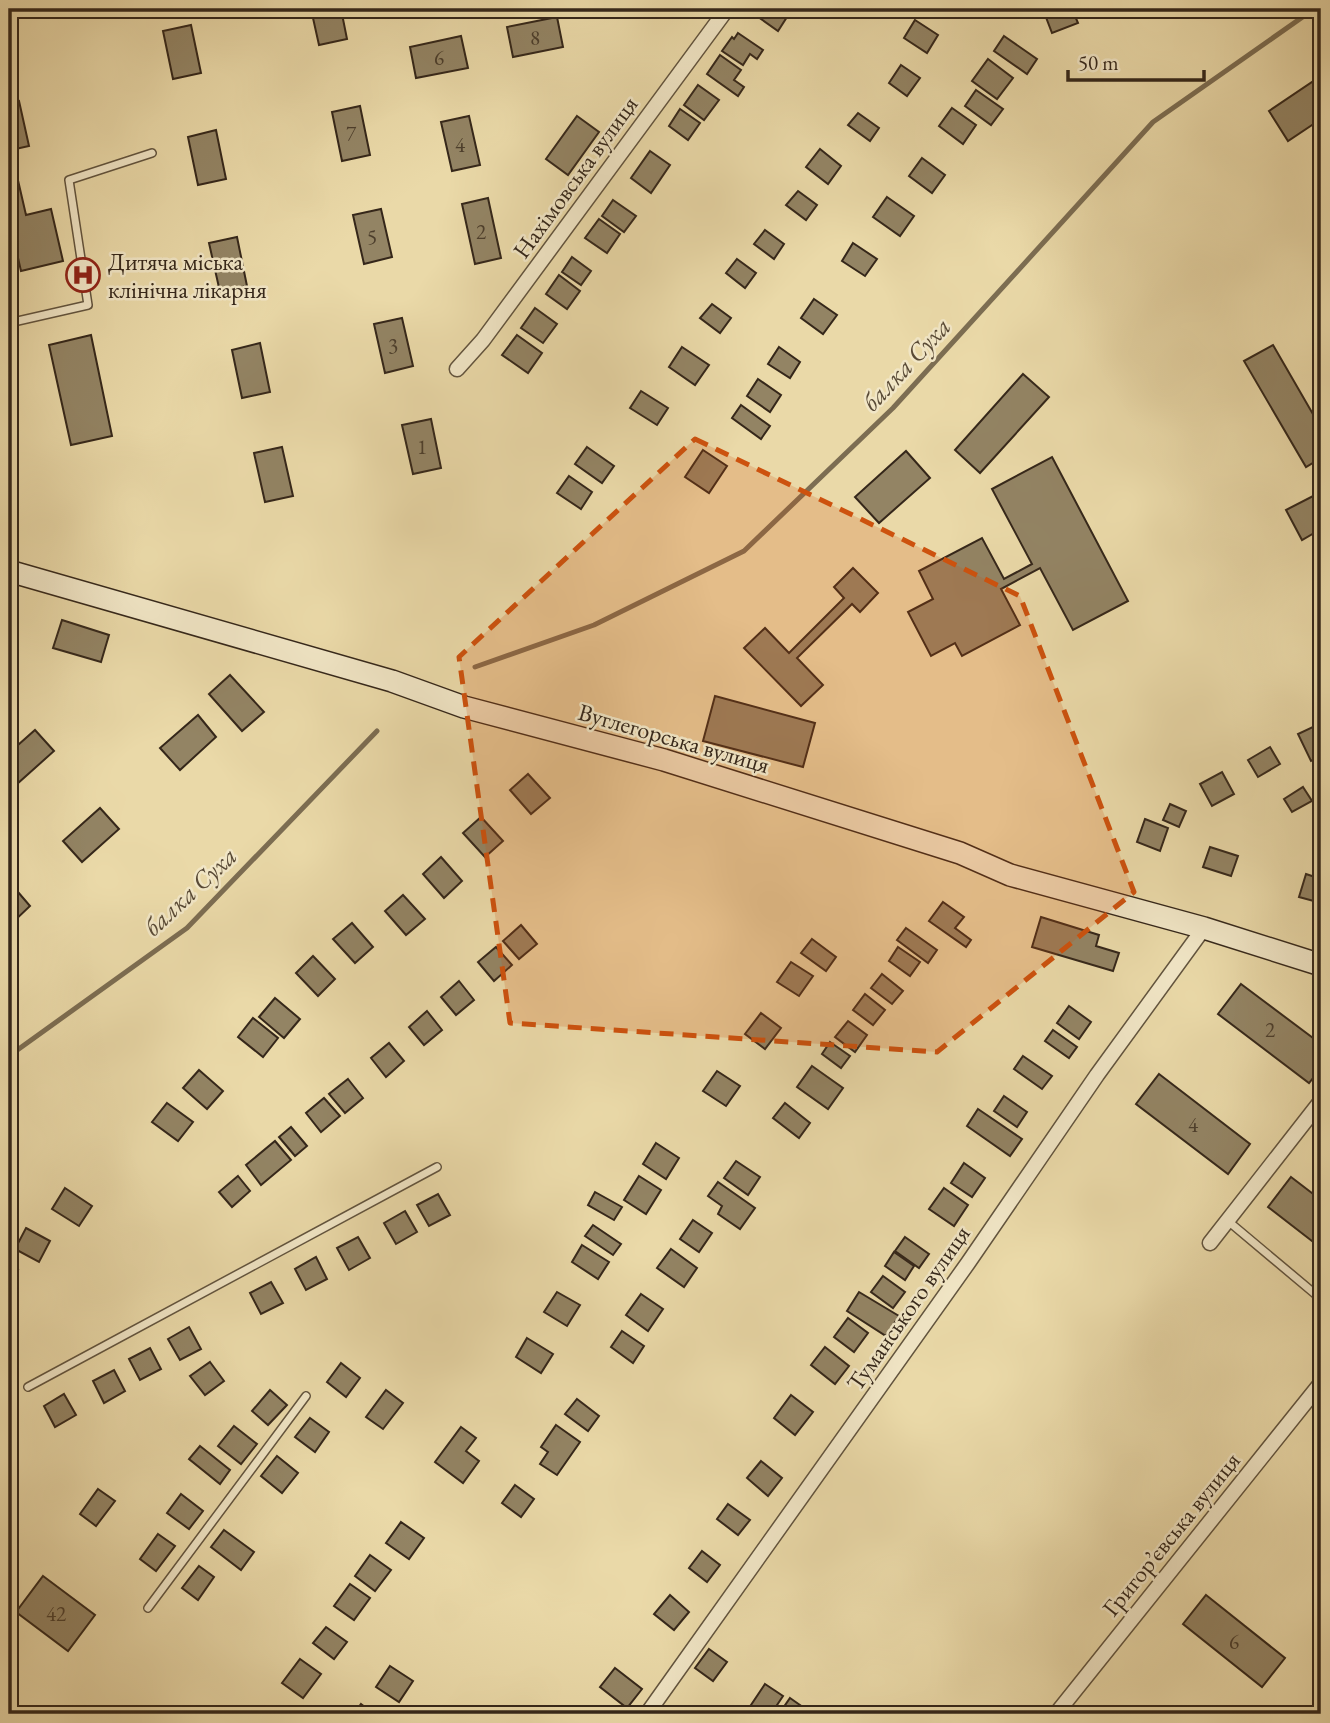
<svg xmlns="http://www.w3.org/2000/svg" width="1330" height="1723" viewBox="0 0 1330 1723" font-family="'EB Garamond',serif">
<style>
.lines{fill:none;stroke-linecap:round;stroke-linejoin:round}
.stream{stroke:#7c6d52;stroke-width:5}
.building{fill:#938464;stroke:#35271a;stroke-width:2}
.service-casing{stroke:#62543e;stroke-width:10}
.minor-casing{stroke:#62543e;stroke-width:17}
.secondary-casing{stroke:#35271a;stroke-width:24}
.service{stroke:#f1e6c6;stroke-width:7}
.minor{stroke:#f1e6c6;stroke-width:14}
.secondary{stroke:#f1e6c6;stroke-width:21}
.marked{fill:#cd520e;fill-opacity:0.2;stroke:#cd520e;stroke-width:5;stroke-dasharray:14 9;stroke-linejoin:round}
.labels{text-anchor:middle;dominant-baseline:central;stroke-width:5;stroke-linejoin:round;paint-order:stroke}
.number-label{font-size:21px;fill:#4c3e2c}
.street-label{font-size:24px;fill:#35271a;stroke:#f1e6c6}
.poi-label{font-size:24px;fill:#35271a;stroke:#f1e6c6;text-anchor:start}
.water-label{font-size:26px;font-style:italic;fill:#594a36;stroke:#f1e6c6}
</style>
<rect width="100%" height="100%" fill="#ead9a8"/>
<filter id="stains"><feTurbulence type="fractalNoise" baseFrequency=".00286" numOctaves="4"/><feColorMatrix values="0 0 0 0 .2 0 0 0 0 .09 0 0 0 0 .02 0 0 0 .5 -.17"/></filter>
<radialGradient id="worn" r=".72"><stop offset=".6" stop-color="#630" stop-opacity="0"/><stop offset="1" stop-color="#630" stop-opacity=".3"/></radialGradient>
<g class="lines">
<g class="stream">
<polyline points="475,667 594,625 744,551 893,408 1153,122 1314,9"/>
<polyline points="9,1056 187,928 377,731"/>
</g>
</g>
<g class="building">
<polygon points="311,9 341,9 347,39 319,45"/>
<polygon points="754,9 776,9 787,17 778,31 751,12"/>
<polygon points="1051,9 1072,9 1078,23 1052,33 1044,12"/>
<polygon points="557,17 563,47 513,57 507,27"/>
<polygon points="915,20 938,35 927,53 904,38"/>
<polygon points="191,25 201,73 173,79 163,31"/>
<polygon points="738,33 763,50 757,59 750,54 743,65 722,51 732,37 734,39"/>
<polygon points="461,36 468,68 416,78 410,47"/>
<polygon points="1004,36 1037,59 1027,74 994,51"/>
<polygon points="720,55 741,70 734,80 744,87 738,96 707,74"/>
<polygon points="988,59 1013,78 997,99 972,81"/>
<polygon points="901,65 920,78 907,96 889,83"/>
<polygon points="1321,76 1321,119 1288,141 1269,111"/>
<polygon points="698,85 719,100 704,120 684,105"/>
<polygon points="976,90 1003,109 991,125 965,106"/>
<polygon points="19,101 29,146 11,150 26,215 51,209 63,261 21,271 13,236 9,237 9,103"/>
<polygon points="360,106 370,155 342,161 332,112"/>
<polygon points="952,108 976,125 963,144 939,126"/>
<polygon points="680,109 700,123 688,140 669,126"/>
<polygon points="858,113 879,128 870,141 848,125"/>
<polygon points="469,116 480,165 452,171 441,122"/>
<polygon points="577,116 599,132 568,175 546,159"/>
<polygon points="216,130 226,179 198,185 188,137"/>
<polygon points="820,149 841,166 828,184 806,167"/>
<polygon points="650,151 670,165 651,193 631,178"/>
<polygon points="922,158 945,175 932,193 909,176"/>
<polygon points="798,191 817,205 806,220 786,205"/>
<polygon points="887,197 914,216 900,236 873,217"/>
<polygon points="488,198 501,258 475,264 462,204"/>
<polygon points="613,200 636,216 624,232 602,216"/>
<polygon points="381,209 392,257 364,264 353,215"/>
<polygon points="599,219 620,234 607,253 585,238"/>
<polygon points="765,230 784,244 774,259 754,244"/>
<polygon points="237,237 247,286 220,292 209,243"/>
<polygon points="853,243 877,259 865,276 842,261"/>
<polygon points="572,257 591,271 581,285 562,272"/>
<polygon points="737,259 756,273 745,288 726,273"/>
<polygon points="559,275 580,291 567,309 546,294"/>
<polygon points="814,299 837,315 823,334 801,318"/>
<polygon points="712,304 731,318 720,333 700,318"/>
<polygon points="535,308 557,324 543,343 521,328"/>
<polygon points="402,318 413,366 385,373 374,324"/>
<polygon points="91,335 112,436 71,445 49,345"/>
<polygon points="517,335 542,353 528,373 502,355"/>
<polygon points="260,343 270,392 242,398 232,350"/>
<polygon points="1273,345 1321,428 1321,458 1306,467 1244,361"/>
<polygon points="682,347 709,365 695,385 669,367"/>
<polygon points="779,347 800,362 790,378 768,364"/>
<polygon points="1023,374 1049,397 980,473 955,450"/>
<polygon points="758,379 781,395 770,412 747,396"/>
<polygon points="641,391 668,408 657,425 630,408"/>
<polygon points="741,405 770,426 761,439 732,418"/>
<polygon points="431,419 441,468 413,474 402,425"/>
<polygon points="282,447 293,496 265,502 254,453"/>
<polygon points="587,447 614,466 602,483 575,464"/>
<polygon points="703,450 727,466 709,493 685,477"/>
<polygon points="906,451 930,478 879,523 855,497"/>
<polygon points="1052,457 1128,601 1073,630 1040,568 1001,589 1020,625 962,656 955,643 931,656 908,612 933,599 919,571 982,538 1004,579 1032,564 992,489"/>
<polygon points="569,476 592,492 581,509 557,493"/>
<polygon points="1321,492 1321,529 1302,540 1286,510"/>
<polygon points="853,568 878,593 860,612 852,604 797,658 823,685 801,706 744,648 765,628 789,653 844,598 834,587"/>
<polygon points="62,620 109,635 101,662 53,648"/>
<polygon points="230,675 264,712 242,731 209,694"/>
<polygon points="715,696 815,723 803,767 703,741"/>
<polygon points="198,715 216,737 180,770 160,748"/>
<polygon points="1317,725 1321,735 1321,756 1311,761 1298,734"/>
<polygon points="35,730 54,751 17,784 9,775 9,753"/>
<polygon points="1270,747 1280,764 1258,777 1248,760"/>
<polygon points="1222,772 1234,794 1212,806 1200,784"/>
<polygon points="528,774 550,798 531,814 510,790"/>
<polygon points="1303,787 1312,801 1292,812 1284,799"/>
<polygon points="1170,804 1186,811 1179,827 1163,820"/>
<polygon points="100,808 119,829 82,862 63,841"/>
<polygon points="481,817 503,841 485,857 463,833"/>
<polygon points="1145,819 1168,828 1160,851 1137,842"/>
<polygon points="1210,847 1238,856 1231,876 1203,867"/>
<polygon points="441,857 462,881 444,898 423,874"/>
<polygon points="1306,874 1321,879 1321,903 1299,897"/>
<polygon points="12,885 30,906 9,926 9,887"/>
<polygon points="403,895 425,919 406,935 385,911"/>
<polygon points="943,902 964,917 955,928 971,940 966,947 929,921"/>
<polygon points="1041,917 1099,935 1096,946 1119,953 1113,971 1032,947"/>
<polygon points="352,923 373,947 355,963 333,939"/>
<polygon points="521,925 537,944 519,959 503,941"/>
<polygon points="906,928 937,950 928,963 897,940"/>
<polygon points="812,939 836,957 826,971 801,953"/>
<polygon points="496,947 512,965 494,981 478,962"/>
<polygon points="898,947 920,962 910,976 889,961"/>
<polygon points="313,956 335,979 318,996 296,973"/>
<polygon points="791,962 813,976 799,996 777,982"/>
<polygon points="882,974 903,991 892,1004 871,988"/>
<polygon points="459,981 474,1000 456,1015 441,997"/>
<polygon points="1241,984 1321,1044 1321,1068 1309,1083 1218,1014"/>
<polygon points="865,994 885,1010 873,1025 853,1010"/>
<polygon points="275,998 300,1019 284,1038 259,1017"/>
<polygon points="1069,1006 1091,1022 1079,1039 1057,1023"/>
<polygon points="427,1011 442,1030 424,1045 409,1027"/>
<polygon points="761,1013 781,1028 765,1049 745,1034"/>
<polygon points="253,1018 278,1038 263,1057 238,1037"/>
<polygon points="848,1021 867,1035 855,1052 835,1037"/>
<polygon points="1053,1030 1077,1047 1069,1058 1045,1041"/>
<polygon points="830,1042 850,1056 841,1068 822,1054"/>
<polygon points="389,1043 404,1061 386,1077 371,1058"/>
<polygon points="1023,1056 1052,1076 1042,1089 1014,1069"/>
<polygon points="812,1066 843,1088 828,1109 797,1087"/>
<polygon points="199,1070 223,1091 207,1109 183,1088"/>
<polygon points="717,1071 740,1086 726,1106 703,1091"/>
<polygon points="1159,1074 1250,1144 1228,1174 1136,1104"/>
<polygon points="348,1079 363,1098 345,1113 329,1094"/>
<polygon points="1004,1096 1027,1112 1017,1127 994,1111"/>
<polygon points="324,1098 340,1116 321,1132 306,1113"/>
<polygon points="167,1103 193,1122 178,1141 152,1122"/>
<polygon points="785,1103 810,1123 799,1138 773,1118"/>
<polygon points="978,1109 1022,1139 1010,1156 967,1126"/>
<polygon points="291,1127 307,1146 295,1156 279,1137"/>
<polygon points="275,1141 291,1160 261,1185 246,1165"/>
<polygon points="656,1143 679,1158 666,1179 643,1164"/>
<polygon points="736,1161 760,1177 748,1195 724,1178"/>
<polygon points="964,1163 985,1178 972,1197 951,1183"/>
<polygon points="238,1176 250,1191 232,1207 219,1192"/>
<polygon points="639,1176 661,1190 646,1214 624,1200"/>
<polygon points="1291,1177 1321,1200 1321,1248 1268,1207"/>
<polygon points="718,1182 755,1208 740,1229 718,1214 722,1206 708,1196"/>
<polygon points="65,1188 92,1206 79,1226 52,1209"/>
<polygon points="944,1188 968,1205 954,1226 929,1209"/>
<polygon points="595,1192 622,1207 614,1220 588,1205"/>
<polygon points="438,1194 450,1215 429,1226 417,1205"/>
<polygon points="405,1211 417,1232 396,1244 384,1223"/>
<polygon points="693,1220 712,1233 699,1252 680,1239"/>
<polygon points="593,1225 621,1244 613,1255 585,1236"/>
<polygon points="26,1228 50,1241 39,1262 15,1249"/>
<polygon points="358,1237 370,1258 349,1270 337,1248"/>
<polygon points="905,1237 929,1254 919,1268 895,1251"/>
<polygon points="582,1245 609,1262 598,1279 572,1262"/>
<polygon points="671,1249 697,1268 684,1287 657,1268"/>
<polygon points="894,1252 914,1266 905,1280 885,1266"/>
<polygon points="316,1257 327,1279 306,1290 295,1269"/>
<polygon points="9,1265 18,1270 9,1286"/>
<polygon points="883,1276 905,1292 893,1308 871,1292"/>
<polygon points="271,1282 283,1303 261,1314 250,1293"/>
<polygon points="557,1292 580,1305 567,1326 544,1312"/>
<polygon points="859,1292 899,1316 886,1336 847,1311"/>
<polygon points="641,1294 663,1309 648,1331 626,1315"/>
<polygon points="848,1318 868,1333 854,1352 834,1337"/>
<polygon points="189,1327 201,1349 180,1360 168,1339"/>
<polygon points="622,1331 644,1346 633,1363 611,1347"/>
<polygon points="527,1338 553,1354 541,1373 516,1357"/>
<polygon points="825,1347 849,1366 835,1384 811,1365"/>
<polygon points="150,1348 161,1369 140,1380 129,1359"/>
<polygon points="210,1362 224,1381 205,1395 190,1376"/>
<polygon points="341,1363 360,1378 346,1397 327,1382"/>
<polygon points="114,1370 125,1391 104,1403 93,1381"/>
<polygon points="270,1390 287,1405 268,1425 252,1411"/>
<polygon points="386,1390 403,1403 383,1429 366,1417"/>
<polygon points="64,1394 76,1415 55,1427 44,1406"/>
<polygon points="791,1395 813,1412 795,1435 774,1418"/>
<polygon points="577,1399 599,1416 588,1431 565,1414"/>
<polygon points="310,1418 329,1432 315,1452 295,1437"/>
<polygon points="556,1425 580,1442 557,1475 540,1464 548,1452 541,1447"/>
<polygon points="234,1426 257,1444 241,1464 218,1446"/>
<polygon points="461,1427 476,1438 466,1451 479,1461 463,1483 435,1462"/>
<polygon points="200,1446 230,1470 220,1484 189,1459"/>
<polygon points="277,1456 298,1473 282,1493 261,1476"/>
<polygon points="761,1461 782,1478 768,1496 747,1478"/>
<polygon points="515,1485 534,1499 521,1517 502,1503"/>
<polygon points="98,1489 115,1501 96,1526 80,1514"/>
<polygon points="181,1494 203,1511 189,1529 167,1513"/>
<polygon points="728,1504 750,1520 738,1535 717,1519"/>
<polygon points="401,1522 424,1538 409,1559 386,1543"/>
<polygon points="224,1530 254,1552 241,1570 211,1547"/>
<polygon points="158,1534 175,1546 156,1571 140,1559"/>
<polygon points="702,1551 720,1565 707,1582 689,1568"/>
<polygon points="370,1555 391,1570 375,1591 355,1576"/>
<polygon points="199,1566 214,1577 198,1600 182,1588"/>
<polygon points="43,1576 95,1615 68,1651 16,1612"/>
<polygon points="350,1584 370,1598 354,1620 334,1606"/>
<polygon points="670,1595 689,1612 674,1630 654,1614"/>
<polygon points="1206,1595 1285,1658 1262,1687 1183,1624"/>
<polygon points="326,1627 347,1642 334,1659 313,1643"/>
<polygon points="709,1649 727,1662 713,1681 695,1668"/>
<polygon points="300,1659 321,1674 303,1698 282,1683"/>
<polygon points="390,1666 413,1681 399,1702 376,1687"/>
<polygon points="615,1668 642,1689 627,1708 600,1687"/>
<polygon points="765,1684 783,1696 771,1714 764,1714 751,1705"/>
<polygon points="790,1698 807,1710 804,1714 779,1714"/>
<polygon points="361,1704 374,1714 354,1714"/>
</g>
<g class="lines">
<g class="service-casing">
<g id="service">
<polyline points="9,323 88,305 69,180 152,153"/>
<polyline points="1228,1221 1321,1299"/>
<polyline points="28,1387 437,1167"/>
<polyline points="148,1608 306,1396"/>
</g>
</g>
<g class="minor-casing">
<g id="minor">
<polyline points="457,369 483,340 727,9"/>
<polyline points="1210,1243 1321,1101"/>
<polyline points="647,1714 968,1263 1097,1075 1204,928"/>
<polyline points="1056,1714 1321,1383"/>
</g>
</g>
<g class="secondary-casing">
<polyline id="secondary" points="9,571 392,681 464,707 664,760 960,853 1010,875 1204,928 1321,965"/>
</g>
<use href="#service" class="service"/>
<use href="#minor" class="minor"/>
<use href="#secondary" class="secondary"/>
</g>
<path class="marked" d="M 695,439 L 1020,596 L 1134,892 L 937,1052 L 510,1023 L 459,657 Z"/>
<defs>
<g id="hospital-ring" transform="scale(1.75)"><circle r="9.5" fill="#f1e6c6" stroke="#8f2418" stroke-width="1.5"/><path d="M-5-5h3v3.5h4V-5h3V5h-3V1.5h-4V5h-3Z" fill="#8f2418"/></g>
</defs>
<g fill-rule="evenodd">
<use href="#hospital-ring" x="83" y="275"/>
</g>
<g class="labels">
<g class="number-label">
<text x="535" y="37">8</text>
<text x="439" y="57">6</text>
<text x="351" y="133">7</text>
<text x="460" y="144">4</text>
<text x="481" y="231">2</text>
<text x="372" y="236">5</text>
<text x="393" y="345">3</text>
<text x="422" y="446">1</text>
<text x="1270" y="1029">2</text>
<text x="1193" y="1124">4</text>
<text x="56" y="1613">42</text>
<text x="1234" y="1641">6</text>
</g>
<g class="street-label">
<text transform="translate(575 177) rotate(-54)">Нахімовська вулиця</text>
<text transform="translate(674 738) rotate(16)">Вуглегорська вулиця</text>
<text transform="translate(908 1308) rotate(-55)">Туманського вулиця</text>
<text transform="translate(1171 1534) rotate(-51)">Григор’євська вулиця</text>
</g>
<g class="poi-label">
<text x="108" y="261">Дитяча міська<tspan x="108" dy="28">клінічна лікарня</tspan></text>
</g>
<g class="water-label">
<text transform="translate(906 364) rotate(-47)">балка Суха</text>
<text transform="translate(190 891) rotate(-43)">балка Суха</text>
</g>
</g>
<rect width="1330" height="1723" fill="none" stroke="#ead9a8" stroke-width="35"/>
<rect x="10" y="10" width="1309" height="1702" fill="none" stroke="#35271a" stroke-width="3.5"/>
<rect x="18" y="18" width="1295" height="1688" fill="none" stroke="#35271a" stroke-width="2"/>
<path d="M1068 70v10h136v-10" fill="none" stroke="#35271a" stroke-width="3.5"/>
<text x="1078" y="70" font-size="21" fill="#35271a" stroke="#f1e6c6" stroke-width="5" paint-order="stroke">50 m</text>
<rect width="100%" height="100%" filter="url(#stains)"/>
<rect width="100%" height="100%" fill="url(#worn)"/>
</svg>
